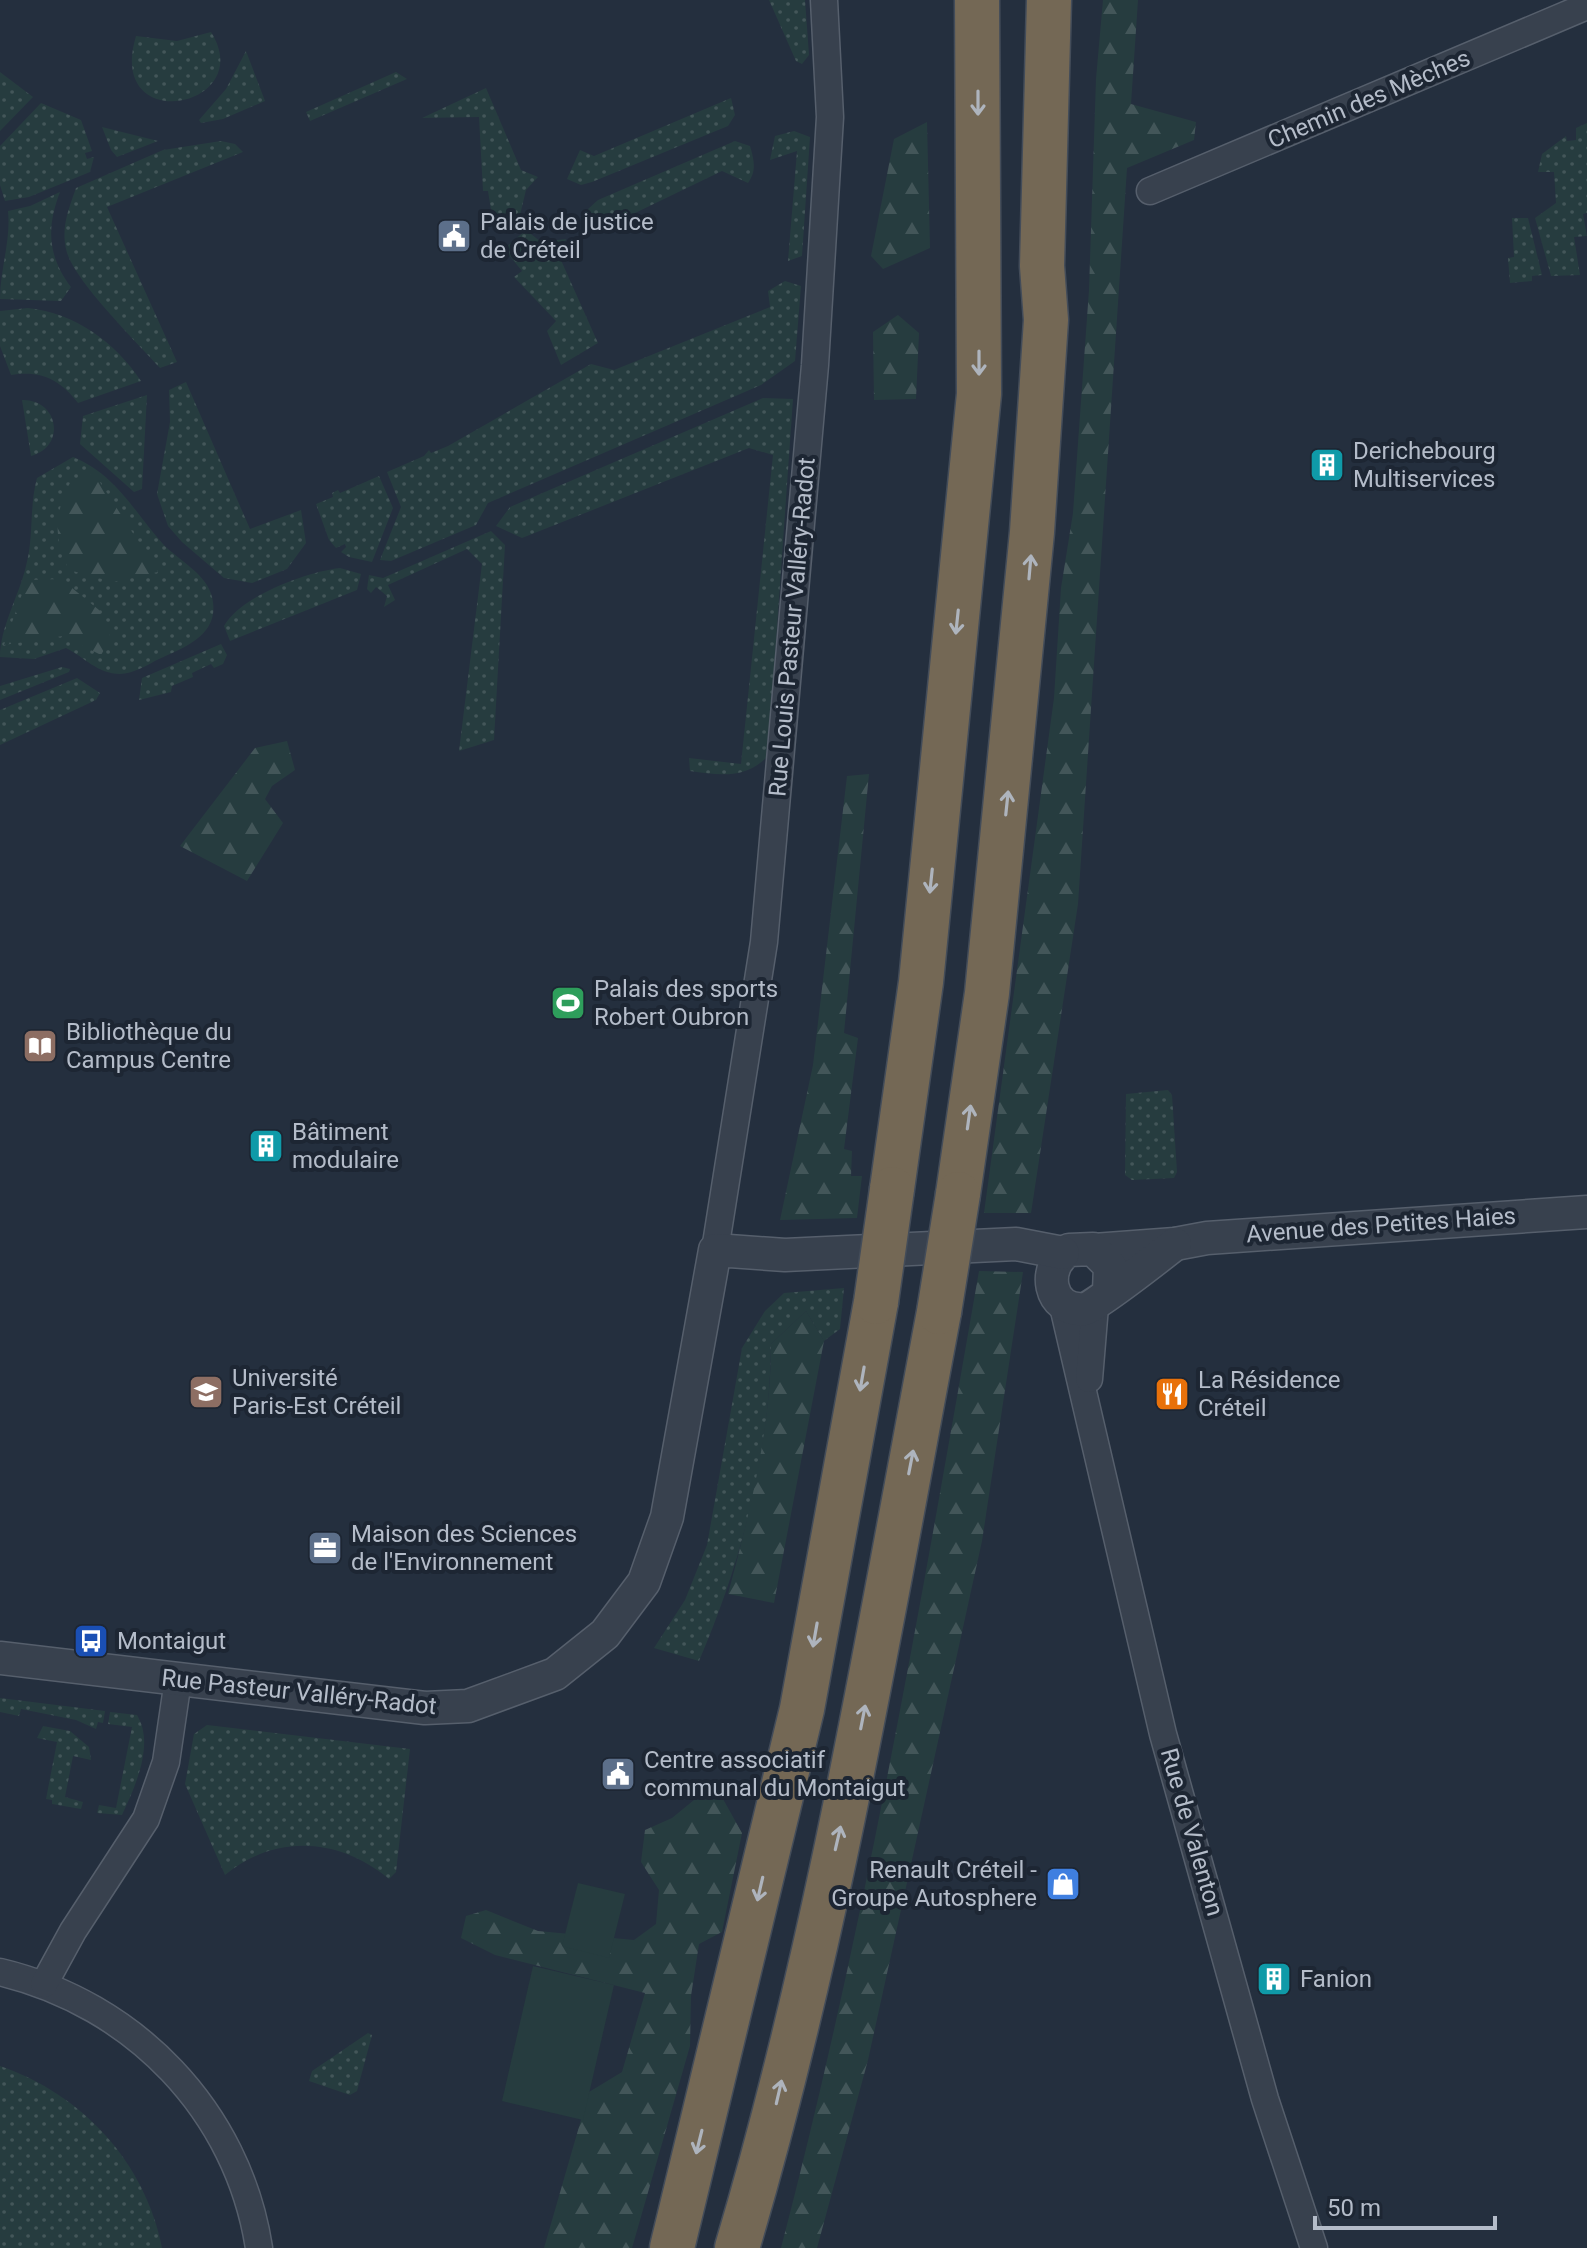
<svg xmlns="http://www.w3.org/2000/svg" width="1587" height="2248" viewBox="0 0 1587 2248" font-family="Roboto,sans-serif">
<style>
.green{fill:url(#green-dots)}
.forest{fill:url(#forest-firs)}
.pitch{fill:#263c3f}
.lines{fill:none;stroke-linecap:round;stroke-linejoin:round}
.minor-casing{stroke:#565f6c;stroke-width:29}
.tertiary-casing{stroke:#565f6c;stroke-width:35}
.motorway-casing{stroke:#434c59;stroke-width:47}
.minor{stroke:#38414e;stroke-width:26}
.tertiary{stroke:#38414e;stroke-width:32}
.motorway{stroke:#746855;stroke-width:44}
.motorway-bridge-casing{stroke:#434c59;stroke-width:47;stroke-linecap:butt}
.motorway-bridge{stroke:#746855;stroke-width:44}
.oneway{stroke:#aeb4bd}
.labels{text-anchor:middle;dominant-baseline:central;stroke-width:8;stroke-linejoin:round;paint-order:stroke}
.street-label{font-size:24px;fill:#b4bcc9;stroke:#1d2633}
.poi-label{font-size:24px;fill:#b4bcc9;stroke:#1d2633;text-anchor:start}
</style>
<defs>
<pattern id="green-dots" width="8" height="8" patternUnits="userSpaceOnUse" patternTransform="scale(2)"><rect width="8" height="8" fill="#263c3f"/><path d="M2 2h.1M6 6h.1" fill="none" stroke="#435659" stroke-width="1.8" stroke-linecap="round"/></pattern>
<pattern id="forest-firs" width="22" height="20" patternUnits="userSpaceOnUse" patternTransform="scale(2)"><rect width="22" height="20" fill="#263c3f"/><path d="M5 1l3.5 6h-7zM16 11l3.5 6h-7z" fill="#435659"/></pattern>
</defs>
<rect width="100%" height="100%" fill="#242f3e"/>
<g class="green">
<polygon points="769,0 805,0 809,55 802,64 796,61"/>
<path d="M 211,32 C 259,108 105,138 136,36 L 177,41 Z"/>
<polygon points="246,51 265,101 223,119 201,123 199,120 226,89"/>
<polygon points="0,72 33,97 0,131"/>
<polygon points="396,72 407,79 310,121 306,112"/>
<polygon points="486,88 521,170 538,177 526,190 520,215 492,216 488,191 483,191 479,117 422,118"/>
<polygon points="731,98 735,115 728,126 592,182 581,185 567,179 580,150 594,156"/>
<polygon points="41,103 81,120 92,151 85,153 87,159 94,157 90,172 29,197 5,201 0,185 0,146"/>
<polygon points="1587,123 1587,213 1583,214 1587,236 1574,237 1580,275 1551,276 1535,218 1556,203 1554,172 1538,172 1542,154 1566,136 1567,141 1576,140 1576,128"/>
<polygon points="102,127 158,141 117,157 111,150"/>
<polygon points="794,131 810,137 802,256 788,261 797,151 770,160 775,136"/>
<path d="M 221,141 L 235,144 L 243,152 L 107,207 L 177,362 L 160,368 C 137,342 72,279 66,249 C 61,227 69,208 76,188 L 163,150 Z"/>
<path d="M 735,141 L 750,146 C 754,160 757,171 748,183 L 722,171 L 604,228 L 584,220 L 588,209 L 598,200 Z"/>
<path d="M 60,192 C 46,228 48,257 71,287 L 61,301 L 0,299 C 0,269 11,241 8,211 L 30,206 Z"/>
<polygon points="1512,218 1528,218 1542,275 1532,276 1532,281 1510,283 1508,258 1514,257"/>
<polygon points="526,230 541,242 566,239 560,258 598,343 561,365 547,331 556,321 514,277 522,271 504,249"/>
<polygon points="785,281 801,286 795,361 761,385 488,503 476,525 391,561 380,560 401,507 387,472 424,456 429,450 431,453 448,446 591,364 614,370 770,307 768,291"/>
<path d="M 28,308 C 75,313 115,342 141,381 L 78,403 C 60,379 40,370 11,375 L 0,346 L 0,311 Z"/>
<polygon points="186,382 250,529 301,510 306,543 287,569 252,583 224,578 182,542 168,526 157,494 170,422 169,390"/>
<polygon points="147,395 142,489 134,492 80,444 83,416"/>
<path d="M 763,398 L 793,399 L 768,756 C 745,780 719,775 690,771 L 689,758 L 741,764 L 773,455 L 749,448 L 522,538 L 496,526 L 510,507 Z"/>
<path d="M 22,400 C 58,399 67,446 31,456 Z"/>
<path d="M 73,457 C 117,475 134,512 163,544 C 178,560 207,574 212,597 C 221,634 186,647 159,659 C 147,665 133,674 120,674 C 98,674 84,657 66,648 L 34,659 L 0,657 C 0,627 19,596 26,566 C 34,537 29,507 37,478 Z"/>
<polygon points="379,476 393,508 372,562 349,557 341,552 346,547 345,544 336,548 329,540 316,504 333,497 332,493 338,490 340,493"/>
<polygon points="491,531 505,545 494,740 459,751 482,564 467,549 388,585 395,600 384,607 387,596 376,587 371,593 367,589 369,575 383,578"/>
<path d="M 340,568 L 361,574 L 357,590 L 230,641 L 224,626 C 241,596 306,572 340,568 Z"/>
<polygon points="221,644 227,655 223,664 214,668 211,664 192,673 193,677 172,686 171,692 139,700 142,678"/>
<polygon points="62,667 70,669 69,672 0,700 0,686"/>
<polygon points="77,678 100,693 96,700 0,745 0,710"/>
<polygon points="1168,1090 1172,1095 1177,1172 1174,1178 1132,1180 1125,1175 1126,1094"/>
<path d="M 844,1288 L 840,1329 L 824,1341 L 806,1311 L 771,1344 C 770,1453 742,1561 699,1661 L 654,1648 L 685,1600 L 707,1545 L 742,1348 L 765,1311 L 784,1293 Z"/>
<polygon points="0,1698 105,1711 103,1723 98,1722 96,1729 76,1720 21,1709 19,1716 0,1712"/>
<path d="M 110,1712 L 137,1715 C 155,1744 135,1787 122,1815 L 97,1813 L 99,1805 L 116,1808 L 132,1727 L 108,1724 Z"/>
<path d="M 207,1725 L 410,1749 L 396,1872 L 389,1879 C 340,1838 276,1833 225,1875 L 185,1784 L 194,1734 Z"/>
<polygon points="43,1726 70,1731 89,1747 91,1760 73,1756 65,1797 83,1802 81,1809 52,1804 52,1800 46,1799 57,1742 37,1738"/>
<polygon points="368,2033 372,2035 357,2091 350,2095 309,2081 312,2071"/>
<path d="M 0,2066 C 82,2094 145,2162 162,2248 L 0,2248 Z"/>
</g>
<g class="forest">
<polygon points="1103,0 1138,0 1131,104 1196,122 1194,140 1127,168 1078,904 1031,1213 984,1213 1054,698 1061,588 1073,513 1089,290 1096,79"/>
<polygon points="927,122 930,248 883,269 871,256 894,139"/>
<polygon points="898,315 919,333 916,399 874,400 873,332"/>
<path d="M 94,473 L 158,572 L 113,582 L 69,570 C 53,537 54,513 71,481 Z"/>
<polygon points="61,579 99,610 111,638 101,655 63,636 4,645 27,580"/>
<polygon points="287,741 295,770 272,786 265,799 283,823 247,881 180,846 255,748"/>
<polygon points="869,774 844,1033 858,1038 844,1149 852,1151 851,1176 862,1176 857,1218 780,1220 813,1065 847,776"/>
<path d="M 979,1271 L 1023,1272 L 982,1541 L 868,2060 L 817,2248 L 781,2248 C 865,1927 922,1598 979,1271 Z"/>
<path d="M 806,1311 L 824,1341 L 774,1603 L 728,1594 C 750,1512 771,1429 771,1344 Z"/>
<polygon points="723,1799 742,1833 722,1932 699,1944 691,1996 690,2046 632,2248 544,2248 589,2092 622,2072 645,1993 495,1955 461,1938 466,1916 486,1910 538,1931 634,1940 656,1924 659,1890 641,1862 645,1830 672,1818 694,1800"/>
</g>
<g class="pitch">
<polygon points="578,1883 625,1894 609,1958 562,1946"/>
<polygon points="533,1966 614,1985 583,2120 502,2101"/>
</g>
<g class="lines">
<g class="minor-casing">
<g id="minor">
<polyline points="1150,191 1587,6"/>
<polyline points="715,1250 764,942 815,365 830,117 824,0"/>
<polyline points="1062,1302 1163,1734 1265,2099 1314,2248"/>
<polyline points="1089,1379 1095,1306"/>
<path d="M 0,1972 C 134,2004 238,2111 259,2248"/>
<polyline points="44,1984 73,1931 146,1819 166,1762 178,1680"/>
</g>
</g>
<g class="tertiary-casing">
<g id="tertiary">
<polyline points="1094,1250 1175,1244 1207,1238 1587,1212"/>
<path d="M 1109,1291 L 1110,1266 L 1093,1249 L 1069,1250 C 1041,1266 1048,1313 1085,1309 C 1094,1307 1161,1255 1175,1244"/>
<polyline points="0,1658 425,1708 468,1706 555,1674 605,1634 644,1582 667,1517 715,1250 785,1255 1016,1244 1063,1253"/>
</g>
</g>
<g class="motorway-casing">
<g id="motorway">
<polyline points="892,1189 921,982 979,394 977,0"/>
<polyline points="958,1194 987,993 1032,532 1046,320 1042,266 1049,0"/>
<polyline points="672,2248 802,1709 876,1302"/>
<path d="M 737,2248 C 828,1942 880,1625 939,1312"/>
</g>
</g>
<use href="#minor" class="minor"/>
<use href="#tertiary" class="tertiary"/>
<use href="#motorway" class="motorway"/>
<g class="motorway-bridge-casing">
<g id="motorway-bridge">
<polyline points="876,1302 892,1189"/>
<polyline points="939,1312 958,1194"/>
</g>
</g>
<use href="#motorway-bridge" class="motorway-bridge"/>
</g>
<defs><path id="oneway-shaft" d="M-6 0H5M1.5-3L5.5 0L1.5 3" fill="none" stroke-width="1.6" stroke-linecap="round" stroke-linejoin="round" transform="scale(2)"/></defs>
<g class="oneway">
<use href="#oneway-shaft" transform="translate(978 103) rotate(90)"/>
<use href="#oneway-shaft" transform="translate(979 363) rotate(90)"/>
<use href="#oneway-shaft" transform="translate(1030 567) rotate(-85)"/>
<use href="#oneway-shaft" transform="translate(957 622) rotate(96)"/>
<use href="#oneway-shaft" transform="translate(1007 803) rotate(-84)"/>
<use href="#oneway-shaft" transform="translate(931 881) rotate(96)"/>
<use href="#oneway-shaft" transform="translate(969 1117) rotate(-82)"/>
<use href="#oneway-shaft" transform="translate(862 1379) rotate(100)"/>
<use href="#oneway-shaft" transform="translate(911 1462) rotate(-79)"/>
<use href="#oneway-shaft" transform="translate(815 1635) rotate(100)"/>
<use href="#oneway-shaft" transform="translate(863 1717) rotate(-79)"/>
<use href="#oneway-shaft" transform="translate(838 1838) rotate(-77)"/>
<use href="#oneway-shaft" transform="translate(760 1889) rotate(103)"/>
<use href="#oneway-shaft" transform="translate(779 2092) rotate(-77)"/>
<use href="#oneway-shaft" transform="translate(699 2142) rotate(104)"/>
</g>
<defs>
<g id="civic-square" transform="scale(1.8)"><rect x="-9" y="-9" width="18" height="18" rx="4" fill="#5c6f8a" stroke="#1d2633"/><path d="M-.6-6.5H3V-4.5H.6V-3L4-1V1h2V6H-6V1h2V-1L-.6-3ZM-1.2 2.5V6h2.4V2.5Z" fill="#fff"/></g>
<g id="building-square" transform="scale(1.8)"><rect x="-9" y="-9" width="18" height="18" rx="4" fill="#0f9aa8" stroke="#1d2633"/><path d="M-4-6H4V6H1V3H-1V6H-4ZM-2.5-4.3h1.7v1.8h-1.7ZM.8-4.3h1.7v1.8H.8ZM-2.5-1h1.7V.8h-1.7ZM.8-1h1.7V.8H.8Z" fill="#fff"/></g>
<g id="stadium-square" transform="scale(1.8)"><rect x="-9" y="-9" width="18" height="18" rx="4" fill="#2e9e5b" stroke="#1d2633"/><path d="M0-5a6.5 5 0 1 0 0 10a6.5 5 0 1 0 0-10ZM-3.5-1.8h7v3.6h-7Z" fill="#fff"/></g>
<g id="library-square" transform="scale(1.8)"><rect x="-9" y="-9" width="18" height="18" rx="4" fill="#8d6e63" stroke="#1d2633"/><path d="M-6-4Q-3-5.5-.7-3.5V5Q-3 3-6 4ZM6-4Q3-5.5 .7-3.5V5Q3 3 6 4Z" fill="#fff"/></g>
<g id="university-square" transform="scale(1.8)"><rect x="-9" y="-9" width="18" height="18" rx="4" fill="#8d6e63" stroke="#1d2633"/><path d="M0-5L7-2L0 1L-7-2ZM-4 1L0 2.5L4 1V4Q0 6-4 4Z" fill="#fff"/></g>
<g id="restaurant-square" transform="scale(1.8)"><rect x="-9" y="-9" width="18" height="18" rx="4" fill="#e8710a" stroke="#1d2633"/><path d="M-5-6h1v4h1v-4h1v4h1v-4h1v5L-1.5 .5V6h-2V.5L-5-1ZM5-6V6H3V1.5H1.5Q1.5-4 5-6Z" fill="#fff"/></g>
<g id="office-square" transform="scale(1.8)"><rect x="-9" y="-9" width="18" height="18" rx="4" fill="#5c6f8a" stroke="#1d2633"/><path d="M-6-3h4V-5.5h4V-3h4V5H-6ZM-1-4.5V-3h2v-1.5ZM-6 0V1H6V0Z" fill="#fff"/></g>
<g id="bus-square" transform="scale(1.8)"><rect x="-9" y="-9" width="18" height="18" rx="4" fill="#1a4fb4" stroke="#1d2633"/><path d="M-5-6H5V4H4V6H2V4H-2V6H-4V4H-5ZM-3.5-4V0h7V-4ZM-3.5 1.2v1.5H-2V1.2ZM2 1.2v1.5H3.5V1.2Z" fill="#fff"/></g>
<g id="shop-square" transform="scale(1.8)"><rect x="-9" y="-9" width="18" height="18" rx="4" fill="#3f7fe0" stroke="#1d2633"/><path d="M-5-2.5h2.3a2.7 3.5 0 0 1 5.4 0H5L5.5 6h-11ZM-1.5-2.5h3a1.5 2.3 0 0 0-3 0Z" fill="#fff"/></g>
</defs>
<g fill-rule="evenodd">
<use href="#civic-square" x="454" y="236"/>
<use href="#building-square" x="1327" y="465"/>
<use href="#stadium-square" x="568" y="1003"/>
<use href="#library-square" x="40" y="1046"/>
<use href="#building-square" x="266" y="1146"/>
<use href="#university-square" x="206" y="1392"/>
<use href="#restaurant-square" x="1172" y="1394"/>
<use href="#office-square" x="325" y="1548"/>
<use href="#bus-square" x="91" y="1641"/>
<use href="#civic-square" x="618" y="1774"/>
<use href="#shop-square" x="1063" y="1884"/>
<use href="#building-square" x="1274" y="1979"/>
</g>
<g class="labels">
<g class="street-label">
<text transform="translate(1369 99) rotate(-23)">Chemin des Mèches</text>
<text transform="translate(792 627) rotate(-85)">Rue Louis Pasteur Valléry-Radot</text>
<text transform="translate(1381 1225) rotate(-4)">Avenue des Petites Haies</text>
<text transform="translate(299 1692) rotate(6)">Rue Pasteur Valléry-Radot</text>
<text transform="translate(1192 1832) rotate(74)">Rue de Valenton</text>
</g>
<g class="poi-label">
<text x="480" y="222">Palais de justice<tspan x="480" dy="28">de Créteil</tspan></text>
<text x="1353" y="451">Derichebourg<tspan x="1353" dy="28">Multiservices</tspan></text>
<text x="594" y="989">Palais des sports<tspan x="594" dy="28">Robert Oubron</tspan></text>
<text x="66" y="1032">Bibliothèque du<tspan x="66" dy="28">Campus Centre</tspan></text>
<text x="292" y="1132">Bâtiment<tspan x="292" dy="28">modulaire</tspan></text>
<text x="232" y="1378">Université<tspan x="232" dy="28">Paris-Est Créteil</tspan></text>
<text x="1198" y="1380">La Résidence<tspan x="1198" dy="28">Créteil</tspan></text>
<text x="351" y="1534">Maison des Sciences<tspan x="351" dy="28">de l'Environnement</tspan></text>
<text x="117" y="1641">Montaigut</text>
<text x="644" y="1760">Centre associatif<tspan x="644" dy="28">communal du Montaigut</tspan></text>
<text x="1037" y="1870" text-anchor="end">Renault Créteil -<tspan x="1037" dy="28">Groupe Autosphere</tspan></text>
<text x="1300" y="1979">Fanion</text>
</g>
</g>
<path d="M1315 2216v12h180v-12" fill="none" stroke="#b4bcc9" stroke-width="4"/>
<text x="1327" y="2216" font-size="24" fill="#b4bcc9" stroke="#1d2633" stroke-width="6" paint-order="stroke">50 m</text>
</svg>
